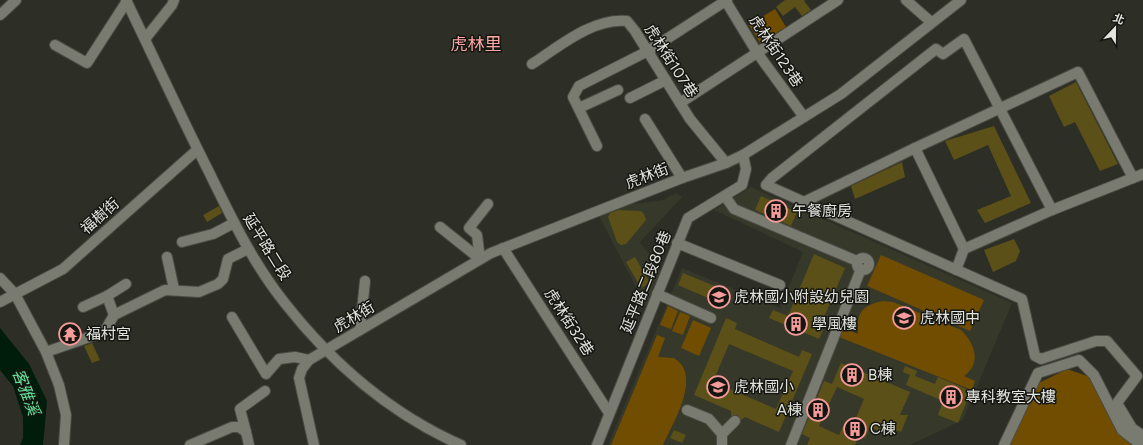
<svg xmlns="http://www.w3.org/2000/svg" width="1143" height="445" viewBox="0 0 1143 445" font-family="Figtree,'Noto Sans TC',sans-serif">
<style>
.built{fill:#36382a}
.green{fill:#704d00}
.water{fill:#001c0b}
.building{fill:#5b5018;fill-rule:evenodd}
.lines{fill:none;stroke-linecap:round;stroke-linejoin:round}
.minor-casing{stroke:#4b4c44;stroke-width:12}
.minor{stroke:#797b71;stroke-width:10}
.labels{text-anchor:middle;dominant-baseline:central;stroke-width:3;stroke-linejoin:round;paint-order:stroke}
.street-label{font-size:15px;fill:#e3e4de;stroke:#151612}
.poi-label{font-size:15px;fill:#e3e4de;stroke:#151612;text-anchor:start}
.water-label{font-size:16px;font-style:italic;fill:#63e298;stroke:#151612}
.quarter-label{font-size:17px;fill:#fba7a4;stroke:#151612}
</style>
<rect width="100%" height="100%" fill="#2d2e25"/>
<g class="built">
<polygon points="751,187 1012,303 963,420 910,445 608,445 682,268 780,308 803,252 714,210"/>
<polygon points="676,193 682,197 640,242 662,273 646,306 599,216 624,205 663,200"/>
</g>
<g class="green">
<polygon points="775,9 786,27 760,43 749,25"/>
<polygon points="881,255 984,300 970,331 867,286"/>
<path d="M 883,301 L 893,302 L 961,330 C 975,343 982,364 964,376 L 975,381 L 972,390 L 839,337 L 843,328 L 858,334 C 856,313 862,305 883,301 Z"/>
<polygon points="668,306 678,311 671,329 660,325"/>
<polygon points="680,312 690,316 683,335 672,331"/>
<polygon points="693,320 711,328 699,356 681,348"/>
<path d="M 657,335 L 665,338 L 658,357 L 674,358 C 678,361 683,365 684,369 C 693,391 672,425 663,445 L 611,445 Z"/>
<polygon points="1067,369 1093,378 1136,445 1010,445 1035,385"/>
</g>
<polygon class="water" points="0,328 29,364 47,401 43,445 20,445 23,438 23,417 13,386 0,370"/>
<g class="building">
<polygon points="785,0 805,0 804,1 811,10 802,16 795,7 783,16 776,7"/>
<polygon points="1076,82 1118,164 1100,171 1075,122 1064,127 1049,96"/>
<polygon points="994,126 1031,203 985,223 977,210 1011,196 988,145 954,160 945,141"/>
<polygon points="902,162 905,177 855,199 851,186"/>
<polygon points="761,196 797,212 791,226 755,210"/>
<polygon points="219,206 222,213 207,222 203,215"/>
<polygon points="619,210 641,211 644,214 646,220 626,244 621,245 617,242 608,217 610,213"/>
<polygon points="1014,239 1020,251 1016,261 993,272 984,250"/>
<polygon points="814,254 845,268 819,329 823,330 819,339 769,318 773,310 788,316"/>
<polygon points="635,257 650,283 641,288 626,262"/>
<polygon points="683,273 729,292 724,305 678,285"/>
<path d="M 726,318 L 737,323 L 735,329 L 799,357 L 802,350 L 812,354 L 779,432 L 745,417 L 741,420 L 737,415 L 731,416 L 731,411 L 694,395 ZM 729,344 L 793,371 L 776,409 L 713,382 Z"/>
<polygon points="92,343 100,360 92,363 84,346"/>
<path d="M 841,363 L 910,392 L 900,415 L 908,415 L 901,432 L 882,425 L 879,431 L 870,427 L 865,438 L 859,435 L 855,445 L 807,445 L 810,438 L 802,434 L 824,381 L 832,384 ZM 837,387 L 864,399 L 852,427 L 844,424 L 839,435 L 819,426 Z"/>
<polygon points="905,366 917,371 915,376 935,384 938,377 971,391 958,423 938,415 943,401 906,385 910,375 903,372"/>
<polygon points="674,430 686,435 682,443 670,438"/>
</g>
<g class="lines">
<g class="minor-casing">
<g id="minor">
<path d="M 126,0 C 154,58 181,117 210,174 C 232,219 253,263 284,302 C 331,362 391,414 461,445"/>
<polyline points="725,0 758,54 804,117"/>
<polyline points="906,0 931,22"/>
<polyline points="0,15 16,0"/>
<polyline points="145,39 172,5 174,0"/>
<polyline points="55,45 87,63 127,1"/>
<path d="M 532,64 C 560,46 592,18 627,21 L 635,31 L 690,119 L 726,163"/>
<polyline points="630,98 666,80"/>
<polyline points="680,103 838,0"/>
<polyline points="579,108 618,90"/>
<polyline points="645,119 682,178"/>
<polyline points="597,146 573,97 579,86 648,51 727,0"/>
<polyline points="915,148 1078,72 1133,178 1143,174"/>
<polyline points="725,196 734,209 857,261"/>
<polyline points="804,202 915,148 964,249"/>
<polyline points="1052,210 1133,178"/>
<polyline points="440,227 480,259"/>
<polyline points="182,242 213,234 234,223"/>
<polyline points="677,243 780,285"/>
<polyline points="503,248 609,413"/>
<polyline points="167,257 174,289"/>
<circle cx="863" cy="264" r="6"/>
<polyline points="480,259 477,235 469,228 488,204"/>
<polyline points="956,270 964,249 1052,210 964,39 943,54 936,49 772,178 766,185 1022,299 1035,356 1041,359 1096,341 1107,341 1137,376 1117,403 1132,428 1143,436"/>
<polyline points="0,278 15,294 46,352 59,385 66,415 64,445"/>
<polyline points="657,294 711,318"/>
<polyline points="107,296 114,315"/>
<polyline points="0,302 63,269 197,150"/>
<polyline points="83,307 107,296 126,284"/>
<polyline points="232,317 266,374 279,359 295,357 309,360"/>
<polyline points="360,330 365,281"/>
<polyline points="46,352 98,334 106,329 114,315 165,290 199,292 218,284 223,279 228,259 248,249"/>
<polyline points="687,410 709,419 722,434"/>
<polyline points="246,432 240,409 265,391"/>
<polyline points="190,445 232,427 239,427 246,432 249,445"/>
<polyline points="314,445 299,378 302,369 309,360 491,253 682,178 726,163 743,155 841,94 961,0"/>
<polyline points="597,445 688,218 742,185 746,169 743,155"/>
<polyline points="722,445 722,434 735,421"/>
<polyline points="791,445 861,269"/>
<polyline points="1004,445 1038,373 1079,360 1094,375 1122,430 1141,445"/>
</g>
</g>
<use href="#minor" class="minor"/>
</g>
<defs>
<g id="building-ring" transform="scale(1.15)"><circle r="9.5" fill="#151612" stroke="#f59b99" stroke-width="1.5"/><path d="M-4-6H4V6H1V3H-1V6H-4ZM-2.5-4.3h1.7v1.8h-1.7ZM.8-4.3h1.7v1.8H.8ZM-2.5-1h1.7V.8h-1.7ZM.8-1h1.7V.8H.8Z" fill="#f59b99"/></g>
<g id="school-ring" transform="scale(1.15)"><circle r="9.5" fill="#151612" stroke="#f59b99" stroke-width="1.5"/><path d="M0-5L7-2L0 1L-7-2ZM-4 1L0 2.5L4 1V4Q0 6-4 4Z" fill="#f59b99"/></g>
<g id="temple-ring" transform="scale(1.15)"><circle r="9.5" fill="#151612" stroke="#f59b99" stroke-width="1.5"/><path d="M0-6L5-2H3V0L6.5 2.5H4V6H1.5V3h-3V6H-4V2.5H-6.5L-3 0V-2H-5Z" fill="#f59b99"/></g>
</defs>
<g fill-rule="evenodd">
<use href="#building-ring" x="776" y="211"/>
<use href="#school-ring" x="719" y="297"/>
<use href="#school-ring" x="904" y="318"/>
<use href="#building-ring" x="796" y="324"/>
<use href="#temple-ring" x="70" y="334"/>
<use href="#building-ring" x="852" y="375"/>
<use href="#school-ring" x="718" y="387"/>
<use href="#building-ring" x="951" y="397"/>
<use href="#building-ring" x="818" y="410"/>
<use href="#building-ring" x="855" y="429"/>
</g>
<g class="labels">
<g class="street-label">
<text transform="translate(776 51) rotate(56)">虎林街123巷</text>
<text transform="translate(671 61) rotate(57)">虎林街107巷</text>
<text transform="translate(647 176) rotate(-21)">虎林街</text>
<text transform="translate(100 216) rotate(-42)">福樹街</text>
<text transform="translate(267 247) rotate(58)">延平路二段</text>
<text transform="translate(646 282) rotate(-68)">延平路二段80巷</text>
<text transform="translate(354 317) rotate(-31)">虎林街</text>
<text transform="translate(569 322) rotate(57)">虎林街32巷</text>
</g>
<g class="poi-label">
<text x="792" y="211">午餐廚房</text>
<text x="734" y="297">虎林國小附設幼兒園</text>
<text x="920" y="318">虎林國中</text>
<text x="812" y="324">學風樓</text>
<text x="86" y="334">福村宮</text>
<text x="868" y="375">B棟</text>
<text x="734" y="387">虎林國小</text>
<text x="966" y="397">專科教室大樓</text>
<text x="802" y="410" text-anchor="end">A棟</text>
<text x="870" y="429">C棟</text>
</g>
<g class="water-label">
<text transform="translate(26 392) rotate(69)">客雅溪</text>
</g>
<g class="quarter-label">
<text x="476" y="44">虎林里</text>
</g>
</g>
<g transform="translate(1115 28) rotate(22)" stroke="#151612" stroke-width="3" paint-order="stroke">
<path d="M0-3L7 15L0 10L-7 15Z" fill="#e3e4de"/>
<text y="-6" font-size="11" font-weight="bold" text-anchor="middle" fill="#e3e4de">北</text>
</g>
</svg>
